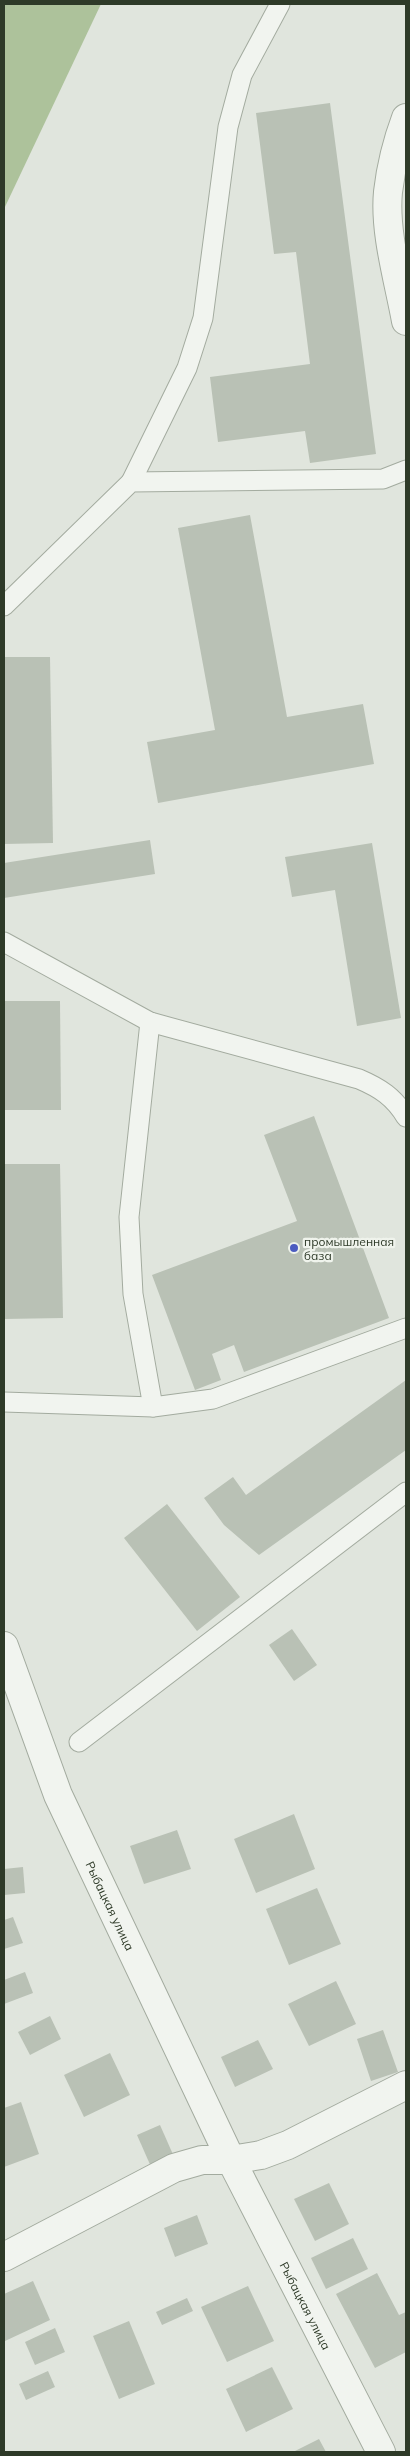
<svg xmlns="http://www.w3.org/2000/svg" width="410" height="2456" viewBox="0 0 410 2456" font-family="Mulish,sans-serif">
<style>
.water{fill:#adc29b}
.building{fill:#b9c1b5}
.lines{fill:none;stroke-linecap:round;stroke-linejoin:round}
.lane-casing{stroke:#a3ab9f;stroke-width:21}
.street-casing{stroke:#a3ab9f;stroke-width:30}
.lane{stroke:#f1f4ef;stroke-width:19}
.street{stroke:#f1f4ef;stroke-width:28}
.poi-dot{fill:#4c5cc0;stroke:#eff3ec;stroke-width:2}
.labels{text-anchor:middle;dominant-baseline:central;stroke-width:4.5;stroke-linejoin:round;paint-order:stroke}
.poi-label{font-size:12px;fill:#2e3a28;stroke:#eff3ec;text-anchor:start}
.street-label{font-size:12px;fill:#2e3a28;stroke:#eff3ec}
</style>
<rect width="100%" height="100%" fill="#e0e5dd"/>
<polygon class="water" points="4,4 101,4 4,209"/>
<g class="building">
<polygon points="330,103 376,454 310,463 305,431 218,442 210,377 310,364 296,252 274,254 256,113"/>
<polygon points="250,515 287,717 363,704 374,764 158,803 147,742 215,730 178,528"/>
<polygon points="4,657 50,657 53,843 4,844"/>
<polygon points="150,840 155,874 4,898 4,863"/>
<polygon points="372,843 401,1018 357,1026 335,890 292,897 285,857"/>
<polygon points="4,1001 60,1001 61,1110 4,1110"/>
<polygon points="314,1116 389,1318 244,1372 234,1345 212,1354 221,1380 195,1390 152,1275 297,1221 264,1135"/>
<polygon points="4,1164 60,1164 63,1318 4,1319"/>
<polygon points="406,1380 406,1450 259,1555 224,1525 204,1498 233,1477 246,1495"/>
<polygon points="167,1504 240,1597 197,1631 124,1538"/>
<polygon points="292,1629 317,1665 294,1681 269,1645"/>
<polygon points="294,1814 315,1869 256,1893 234,1839"/>
<polygon points="177,1830 191,1869 144,1884 130,1846"/>
<polygon points="23,1867 25,1893 4,1895 4,1869"/>
<polygon points="317,1888 341,1944 289,1965 266,1909"/>
<polygon points="13,1917 23,1943 4,1949 4,1920"/>
<polygon points="25,1972 33,1993 4,2004 4,1980"/>
<polygon points="336,1981 356,2024 309,2046 288,2004"/>
<polygon points="50,2016 61,2039 30,2055 18,2032"/>
<polygon points="383,2030 398,2072 371,2081 357,2039"/>
<polygon points="258,2040 273,2069 235,2087 221,2057"/>
<polygon points="110,2053 130,2095 84,2117 64,2075"/>
<polygon points="21,2102 39,2154 4,2167 4,2108"/>
<polygon points="160,2125 175,2159 152,2169 137,2135"/>
<polygon points="329,2183 349,2224 315,2241 294,2199"/>
<polygon points="197,2215 208,2244 175,2257 164,2228"/>
<polygon points="353,2238 368,2269 326,2289 311,2258"/>
<polygon points="377,2273 399,2315 406,2312 406,2352 375,2368 336,2294"/>
<polygon points="33,2281 50,2320 5,2341 4,2294"/>
<polygon points="248,2286 274,2341 227,2362 201,2307"/>
<polygon points="187,2298 193,2311 162,2325 156,2312"/>
<polygon points="129,2321 155,2384 119,2399 93,2336"/>
<polygon points="55,2328 65,2352 35,2365 25,2342"/>
<polygon points="272,2367 293,2409 246,2432 226,2389"/>
<polygon points="48,2371 55,2387 26,2400 19,2384"/>
<polygon points="319,2439 326,2452 293,2452"/>
</g>
<g class="lines">
<g class="lane-casing">
<g id="lane">
<polyline points="131,482 187,368 203,318 228,127 242,75 280,4"/>
<polyline points="4,606 131,482 383,479 406,470"/>
<path d="M 4,942 L 150,1022 L 359,1079 C 380,1088 394,1097 406,1117"/>
<polyline points="150,1022 129,1217 133,1294 153,1407"/>
<polyline points="4,1402 153,1407 213,1399 406,1328"/>
<polyline points="79,1742 406,1492"/>
</g>
</g>
<g class="street-casing">
<g id="street">
<path d="M 406,118 C 397,142 391,166 388,192 C 384,232 399,282 406,321"/>
<path id="s1" d="M 4,1646 L 58,1795 L 231,2160 L 381,2452"/>
<polyline points="4,2257 174,2168 202,2160 231,2160 261,2155 288,2145 406,2085"/>
</g>
</g>
<use href="#lane" class="lane"/>
<use href="#street" class="street"/>
</g>
<circle class="poi-dot" cx="294" cy="1248" r="5"/>
<g class="labels">
<g class="poi-label">
<text x="304" y="1241">промышленная<tspan x="304" dy="14">база</tspan></text>
</g>
<g class="street-label">
<text stroke="none"><textPath href="#s1" startOffset="281">Рыбацкая улица</textPath></text>
<text stroke="none"><textPath href="#s1" startOffset="726">Рыбацкая улица</textPath></text>
</g>
</g>
<rect width="410" height="2456" fill="none" stroke="#2e3a28" stroke-width="10"/>
</svg>
